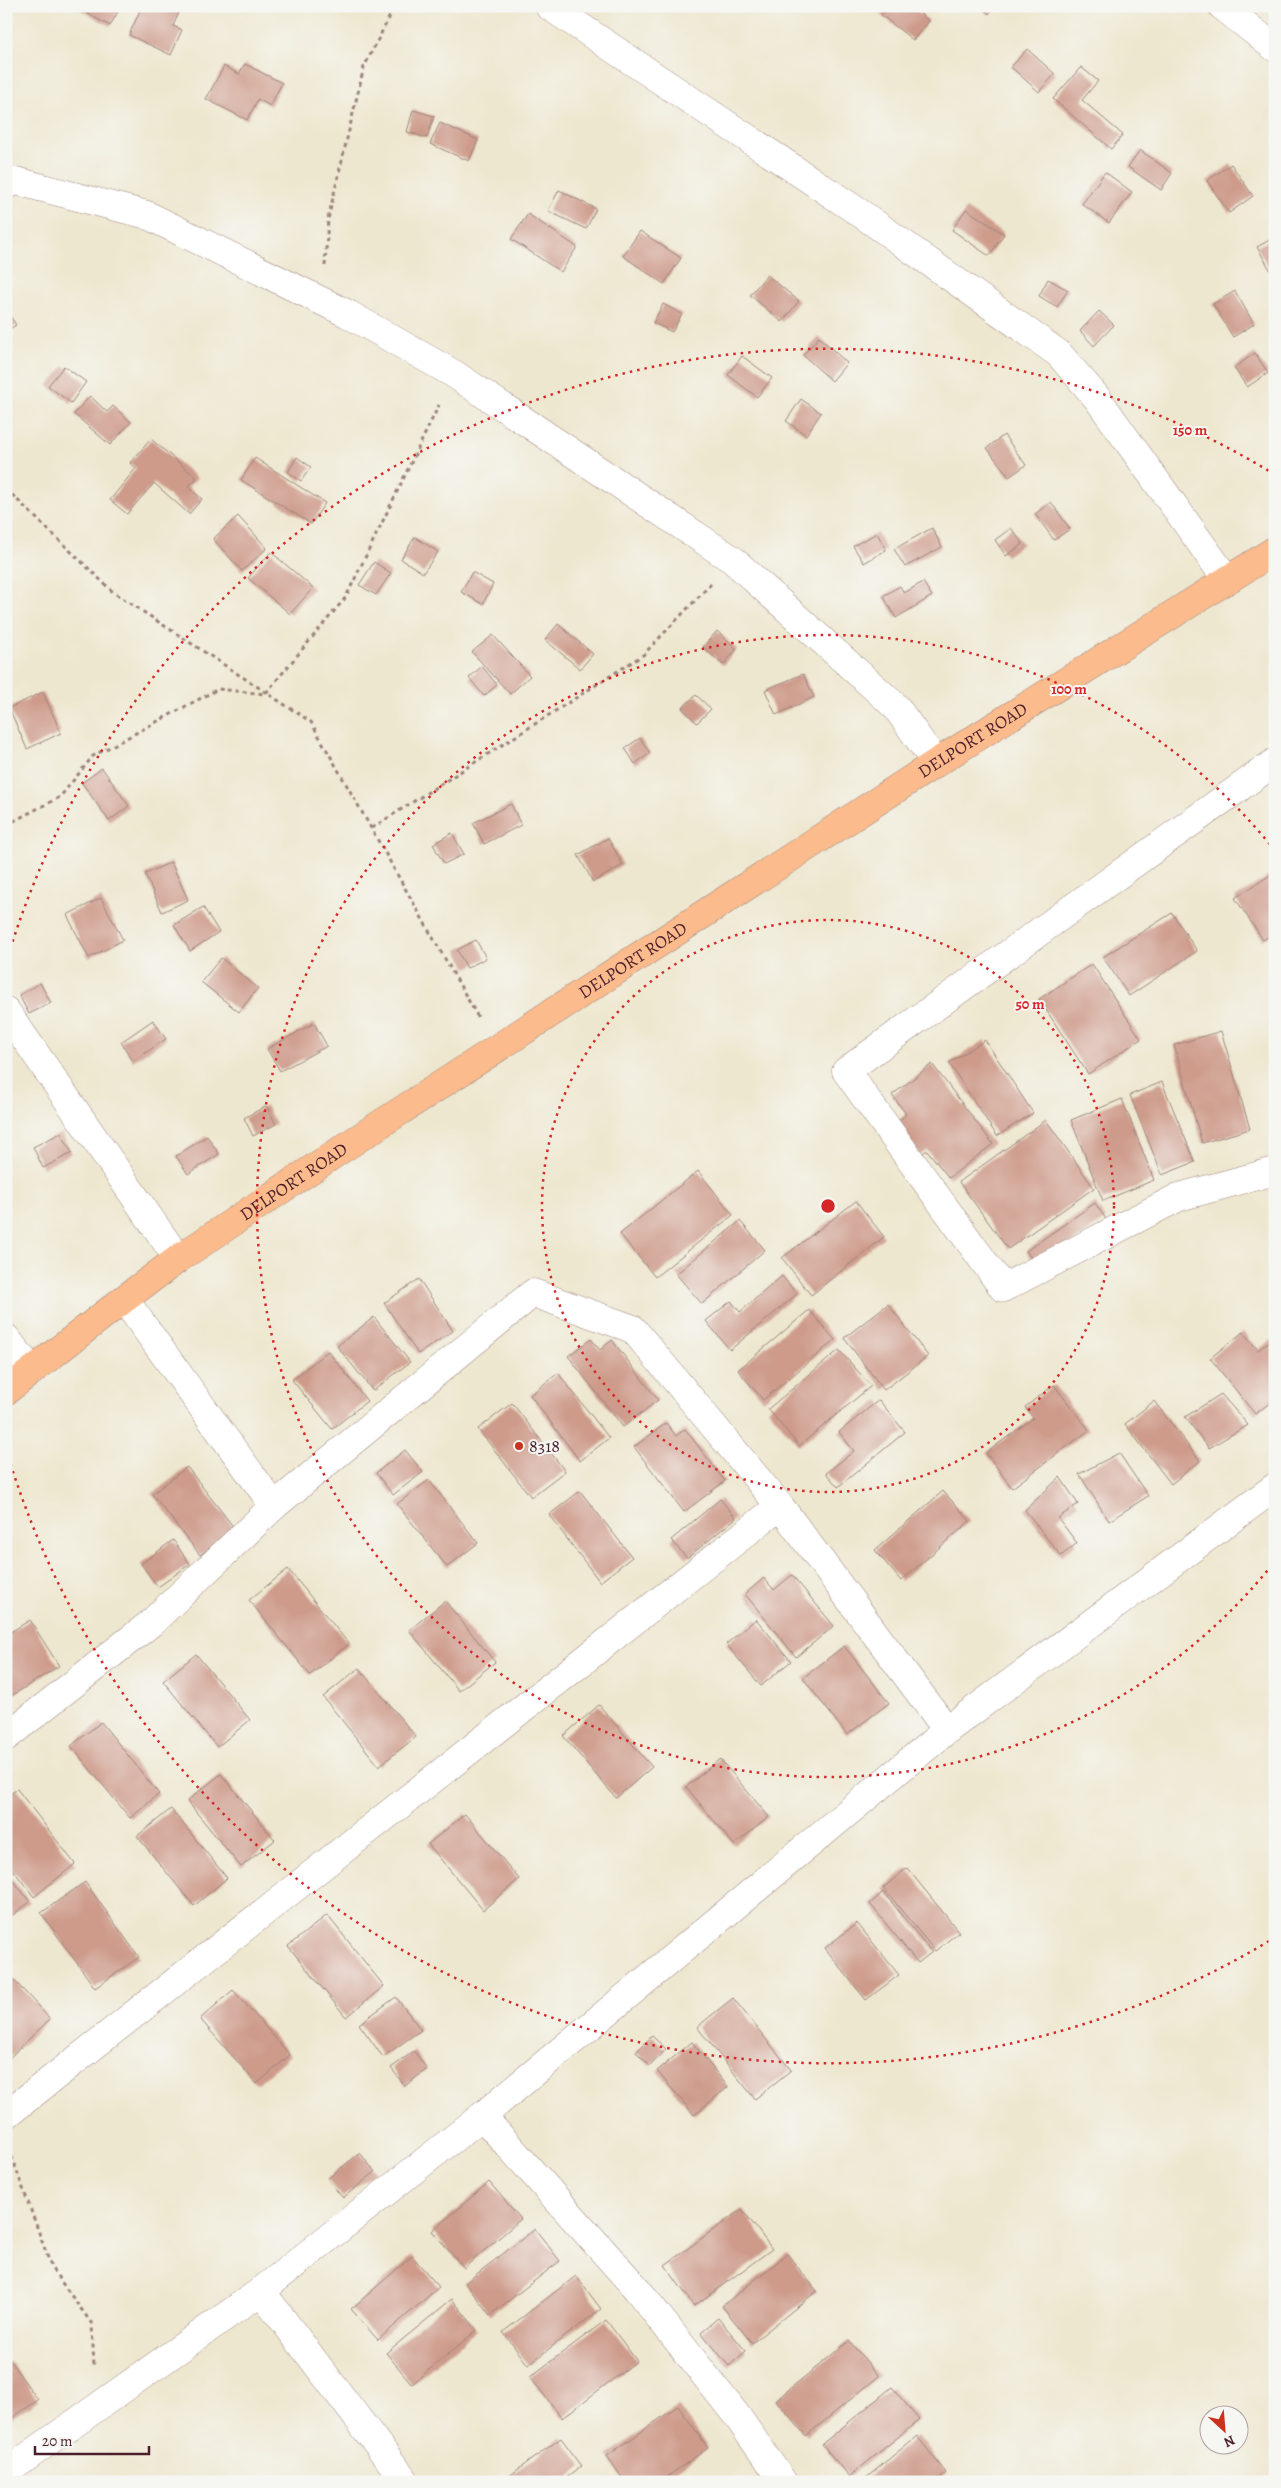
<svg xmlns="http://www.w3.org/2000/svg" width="1281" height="2488" viewBox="0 0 1281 2488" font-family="Alegreya,serif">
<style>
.building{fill:#ce9b8b}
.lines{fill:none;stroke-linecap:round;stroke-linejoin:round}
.minor-casing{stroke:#9c837d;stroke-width:29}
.major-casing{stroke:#9c837d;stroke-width:29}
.path{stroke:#9c837d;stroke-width:3;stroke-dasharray:4 4;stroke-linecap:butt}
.minor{stroke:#fff;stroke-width:28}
.major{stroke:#fbbb8c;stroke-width:28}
.ring{fill:none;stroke:#d62828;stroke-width:2.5;stroke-dasharray:2.5 5}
.poi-dot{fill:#c8321e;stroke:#f6f6f2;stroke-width:2}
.labels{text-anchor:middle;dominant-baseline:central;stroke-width:4;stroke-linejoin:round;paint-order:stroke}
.street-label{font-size:18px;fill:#4a1f2b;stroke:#f6f6f2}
.poi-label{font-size:18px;fill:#4a1f2b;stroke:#f6f6f2;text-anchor:start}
.centre{fill:#d62828;stroke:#f6f6f2;stroke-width:2.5}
.ring-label{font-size:15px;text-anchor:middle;font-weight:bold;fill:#d62828;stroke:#f6f6f2;stroke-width:4;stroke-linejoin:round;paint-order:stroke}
</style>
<rect width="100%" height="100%" fill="#f6f6f2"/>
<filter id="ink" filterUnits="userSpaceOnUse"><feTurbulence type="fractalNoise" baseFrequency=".02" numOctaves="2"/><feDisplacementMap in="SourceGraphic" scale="10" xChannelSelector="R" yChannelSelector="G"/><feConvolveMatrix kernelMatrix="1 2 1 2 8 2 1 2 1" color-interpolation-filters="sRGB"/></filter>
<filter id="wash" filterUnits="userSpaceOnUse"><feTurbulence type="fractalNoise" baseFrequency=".0096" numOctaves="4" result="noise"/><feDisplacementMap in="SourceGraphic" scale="20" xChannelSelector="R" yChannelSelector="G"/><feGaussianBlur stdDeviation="1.12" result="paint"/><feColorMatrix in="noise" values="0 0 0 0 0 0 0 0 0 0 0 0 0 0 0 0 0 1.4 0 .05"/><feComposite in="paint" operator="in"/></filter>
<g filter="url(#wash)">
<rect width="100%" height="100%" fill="#eee7cf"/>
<g id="blocks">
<g class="building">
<polygon points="74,6 121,6 110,26"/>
<polygon points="142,6 182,6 173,26 182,30 171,55 129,35"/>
<polygon points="888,6 911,6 929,21 913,40 881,15"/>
<polygon points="979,6 994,6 989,14"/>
<polygon points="1027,49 1055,74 1039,92 1011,67"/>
<polygon points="245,64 282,83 270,106 258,99 247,120 206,99 224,66 239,74"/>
<polygon points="1081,67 1098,81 1082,100 1123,135 1111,149 1053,99"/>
<polygon points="413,110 434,116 427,138 407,132"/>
<polygon points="440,123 478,140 469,161 430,144"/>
<polygon points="1140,150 1172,173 1161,190 1128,167"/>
<polygon points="1231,164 1253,196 1229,213 1207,181"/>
<polygon points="1105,172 1132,192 1109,223 1082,204"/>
<polygon points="559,190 596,209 586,229 548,211"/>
<polygon points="966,209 1004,234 989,256 952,230"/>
<polygon points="528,214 577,247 561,272 511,239"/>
<polygon points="640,231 681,258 664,284 623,256"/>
<polygon points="1275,237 1275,278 1257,247"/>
<polygon points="767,275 799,301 782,322 750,295"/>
<polygon points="1048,279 1068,290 1057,307 1039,296"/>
<polygon points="1235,291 1254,324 1233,337 1213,304"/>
<polygon points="663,304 682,314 672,332 653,323"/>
<polygon points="6,310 16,325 6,331"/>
<polygon points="1099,311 1114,325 1094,346 1080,331"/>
<polygon points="819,337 847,363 832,381 803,355"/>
<polygon points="1255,353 1268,373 1247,387 1234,368"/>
<polygon points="742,356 772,378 757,397 728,375"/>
<polygon points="64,366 86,382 71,403 48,386"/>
<polygon points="90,396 107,412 113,406 131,422 110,445 74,414"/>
<polygon points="801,399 821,413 806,435 786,421"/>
<polygon points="1004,435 1026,465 1009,477 987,448"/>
<polygon points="151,439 197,478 188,487 202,499 189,514 154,483 127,514 110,500 136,468 130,463"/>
<polygon points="297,457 311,467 301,481 288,472"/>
<polygon points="255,458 325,503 311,524 241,480"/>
<polygon points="1051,502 1070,529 1054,540 1035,514"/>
<polygon points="238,516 267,548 242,571 213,539"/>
<polygon points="932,528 942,547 905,567 894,549"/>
<polygon points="1011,528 1023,544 1006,556 995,540"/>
<polygon points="877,533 886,550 864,563 853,546"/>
<polygon points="415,537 438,552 423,573 401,559"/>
<polygon points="271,552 313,588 290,614 248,578"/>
<polygon points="374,562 391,573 376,595 359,585"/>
<polygon points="472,572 493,584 483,604 461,592"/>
<polygon points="923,582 932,596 896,618 883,596 900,586 904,593"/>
<polygon points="558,624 593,654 580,669 545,640"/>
<polygon points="717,631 737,649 723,665 703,647"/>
<polygon points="493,635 530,676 510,694 472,652"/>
<polygon points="482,666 497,685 484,696 469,678"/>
<polygon points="803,674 814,697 776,715 765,690"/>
<polygon points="43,692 61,733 27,749 9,708"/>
<polygon points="696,695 711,709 697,723 682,708"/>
<polygon points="640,738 650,753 635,764 625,748"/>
<polygon points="102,768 129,806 109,821 82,783"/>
<polygon points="511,804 521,825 484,844 473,823"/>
<polygon points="452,833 464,854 444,864 433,844"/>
<polygon points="608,838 623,865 593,882 578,855"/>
<polygon points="171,862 188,900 162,912 145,874"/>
<polygon points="1275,872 1275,933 1263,940 1235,898"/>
<polygon points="101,898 123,940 89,958 67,915"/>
<polygon points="203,907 219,932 190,951 174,925"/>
<polygon points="1172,913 1197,951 1129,996 1103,957"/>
<polygon points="476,940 486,958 467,968 457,950"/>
<polygon points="221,958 258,988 239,1012 201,982"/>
<polygon points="1092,964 1141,1039 1088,1074 1039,999"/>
<polygon points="40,983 51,1003 29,1014 19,995"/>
<polygon points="153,1020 166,1039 133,1061 121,1042"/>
<polygon points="314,1023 327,1046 280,1071 267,1049"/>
<polygon points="1221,1031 1250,1129 1202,1143 1174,1045"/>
<polygon points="985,1040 1033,1113 997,1136 949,1063"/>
<polygon points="932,1064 993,1144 949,1178 927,1150 920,1155 896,1123 906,1114 892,1095"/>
<polygon points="1162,1082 1195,1162 1162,1175 1130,1095"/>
<polygon points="1122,1099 1154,1180 1103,1201 1071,1120"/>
<polygon points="266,1106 276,1124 253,1136 244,1118"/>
<polygon points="1046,1120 1094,1188 1008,1249 959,1182"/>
<polygon points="61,1133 72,1153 43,1168 33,1147"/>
<polygon points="207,1136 219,1154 188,1174 176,1156"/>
<polygon points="698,1171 733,1215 655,1277 620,1234"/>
<polygon points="856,1201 884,1237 811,1295 782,1258"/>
<polygon points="1095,1203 1106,1219 1038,1267 1026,1251"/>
<polygon points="740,1221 765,1250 702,1304 676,1274"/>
<polygon points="782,1276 797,1294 730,1350 706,1321 731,1301 740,1312"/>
<polygon points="419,1279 453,1331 418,1354 384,1303"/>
<polygon points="888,1304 928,1356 884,1390 844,1338"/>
<polygon points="809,1310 835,1340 763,1400 738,1370"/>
<polygon points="374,1317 410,1362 373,1391 337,1346"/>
<polygon points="1243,1332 1258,1350 1275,1337 1275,1399 1255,1414 1210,1358"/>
<polygon points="591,1339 600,1350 612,1340 658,1400 623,1427 568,1356"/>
<polygon points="839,1350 871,1386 799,1446 768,1409"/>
<polygon points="328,1351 367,1401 332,1429 292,1380"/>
<polygon points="558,1373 609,1438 580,1461 530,1395"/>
<polygon points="1054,1385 1089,1430 1012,1488 986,1453 1033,1418 1025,1407"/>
<polygon points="1221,1394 1248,1425 1209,1448 1185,1417"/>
<polygon points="879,1400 905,1432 838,1487 826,1473 854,1451 839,1432"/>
<polygon points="1154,1401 1200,1461 1171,1484 1125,1424"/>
<polygon points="512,1403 565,1471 531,1497 478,1429"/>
<polygon points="666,1423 676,1436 685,1429 725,1481 684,1512 634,1447"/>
<polygon points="405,1450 423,1472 393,1495 376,1473"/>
<polygon points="1119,1453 1148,1496 1109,1521 1079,1474"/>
<polygon points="187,1467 235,1529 200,1555 152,1494"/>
<polygon points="1060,1477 1078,1504 1058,1518 1077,1543 1061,1556 1025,1510"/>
<polygon points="429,1480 478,1543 447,1567 397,1504"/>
<polygon points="580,1491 632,1557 600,1582 549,1515"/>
<polygon points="943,1491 970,1521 901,1581 875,1550"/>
<polygon points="720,1499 736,1518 687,1558 671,1540"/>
<polygon points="173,1540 190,1564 158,1587 141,1564"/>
<polygon points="288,1569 349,1644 310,1675 249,1600"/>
<polygon points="792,1575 834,1626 796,1657 745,1594 764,1578 774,1590"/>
<polygon points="445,1601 495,1662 459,1691 409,1630"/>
<polygon points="756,1619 791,1661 761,1686 726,1644"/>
<polygon points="30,1620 59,1666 8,1698 6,1695 6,1635"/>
<polygon points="844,1646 889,1703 847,1735 803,1678"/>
<polygon points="196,1654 250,1720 217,1747 163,1681"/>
<polygon points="359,1668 416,1737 379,1766 323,1697"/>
<polygon points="599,1705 652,1767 616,1798 563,1736"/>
<polygon points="101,1722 159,1794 130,1818 71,1746"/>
<polygon points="720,1759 769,1817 734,1845 686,1787"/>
<polygon points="221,1774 275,1840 241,1867 187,1801"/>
<polygon points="17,1789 75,1864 34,1897 6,1861 6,1797"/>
<polygon points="171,1809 227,1878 194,1906 137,1836"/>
<polygon points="465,1814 519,1879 483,1910 428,1844"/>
<polygon points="907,1868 959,1932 935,1951 883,1888"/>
<polygon points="6,1871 30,1902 6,1920"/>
<polygon points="85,1882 139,1957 95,1988 41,1913"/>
<polygon points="883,1892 932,1952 918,1963 870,1904"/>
<polygon points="327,1915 384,1986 346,2017 288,1946"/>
<polygon points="857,1923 899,1975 866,2000 825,1948"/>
<polygon points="12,1978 50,2019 6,2061 6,1984"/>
<polygon points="233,1990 290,2055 257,2084 200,2019"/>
<polygon points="396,1997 421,2030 383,2057 359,2024"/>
<polygon points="733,1998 791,2070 755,2099 697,2027"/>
<polygon points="652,2036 666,2049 650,2066 636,2052"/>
<polygon points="692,2042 728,2087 694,2115 657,2071"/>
<polygon points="414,2051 427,2069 405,2086 391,2068"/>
<polygon points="360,2153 375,2172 343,2198 327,2179"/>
<polygon points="489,2182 521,2219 464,2268 432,2231"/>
<polygon points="742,2209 772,2249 694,2306 665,2265"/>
<polygon points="535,2229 560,2261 490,2315 465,2283"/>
<polygon points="787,2254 817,2291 752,2343 722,2306"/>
<polygon points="412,2256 439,2287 378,2340 351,2309"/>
<polygon points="576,2276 601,2309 528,2365 503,2332"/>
<polygon points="452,2299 477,2330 412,2384 386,2353"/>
<polygon points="718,2318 746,2351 729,2366 701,2332"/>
<polygon points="606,2320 637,2361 562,2418 530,2377"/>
<polygon points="849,2341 879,2376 806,2436 776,2400"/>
<polygon points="10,2361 38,2400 6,2422 6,2364"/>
<polygon points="892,2387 919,2420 849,2477 822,2444"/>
<polygon points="678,2406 708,2448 660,2482 625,2482 607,2456"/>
<polygon points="917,2436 946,2473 935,2482 861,2482"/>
<polygon points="561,2438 582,2466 561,2482 501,2482"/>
</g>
</g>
</g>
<g filter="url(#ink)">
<use href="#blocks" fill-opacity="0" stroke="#9c837d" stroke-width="1"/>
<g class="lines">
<g class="minor-casing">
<g id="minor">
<polyline points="549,6 863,215 1059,354 1097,398 1227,580"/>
<polyline points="1222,6 1275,48"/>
<polyline points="6,185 16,181 147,215 348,314 454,374 733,560 896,707 936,763"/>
<polyline points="1275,762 846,1071 1003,1288 1179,1197 1275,1171"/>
<polyline points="6,1011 178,1259"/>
<polyline points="124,1299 274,1506"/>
<polyline points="6,1338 32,1371"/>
<polyline points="6,1737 151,1623 274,1506 533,1293 633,1329 780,1506 947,1730"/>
<polyline points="6,2115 780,1506"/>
<polyline points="482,2116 637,2289 737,2416 783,2482"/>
<polyline points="261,2291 406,2482"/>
<polyline points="6,2472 261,2291 482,2116 947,1730 1275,1487"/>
</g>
</g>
<g class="major-casing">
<g id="major">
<path id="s1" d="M 6,1391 L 124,1299 L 178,1259 L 342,1149 L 936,763 L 1275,550"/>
</g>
</g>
<g class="path">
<polyline points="325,266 328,219 364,67 395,6"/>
<polyline points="6,489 113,592 311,722 479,1019"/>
<polyline points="6,825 60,797 93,756 218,689 265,694 346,597 439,405"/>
<polyline points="372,828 643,655 711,584"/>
<polyline points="9,2149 52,2269 92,2324 94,2367"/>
</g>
<use href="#minor" class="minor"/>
<use href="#major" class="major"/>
</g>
</g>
<g class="ring">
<circle cx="828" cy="1206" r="286"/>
<path d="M1272 1565A571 571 0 1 1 1272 847"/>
<path d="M1269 1941A857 857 0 0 1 6 1449M6 963A857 857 0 0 1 1269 471"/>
</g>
<circle class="poi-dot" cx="519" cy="1446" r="5"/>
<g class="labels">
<g class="street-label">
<text stroke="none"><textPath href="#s1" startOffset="1166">DELPORT ROAD</textPath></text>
<text stroke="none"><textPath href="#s1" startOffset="761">DELPORT ROAD</textPath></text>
<text stroke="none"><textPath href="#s1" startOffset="356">DELPORT ROAD</textPath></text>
</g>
<g class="poi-label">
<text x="529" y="1446">8318</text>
</g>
</g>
<circle cx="828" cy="1206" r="8" class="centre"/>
<g class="ring-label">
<text x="1190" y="435">150 m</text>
<text x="1069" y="694">100 m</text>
<text x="1030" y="1009">50 m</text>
</g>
<rect width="1281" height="2488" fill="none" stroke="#f6f6f2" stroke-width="25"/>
<g transform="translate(1224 2430) rotate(154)"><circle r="24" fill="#f6f6f2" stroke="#b1a0a2"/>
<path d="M0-4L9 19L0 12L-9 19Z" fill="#c8321e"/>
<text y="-8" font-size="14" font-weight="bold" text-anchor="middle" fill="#4a1f2b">N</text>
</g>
<path d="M35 2446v8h114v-8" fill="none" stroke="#4a1f2b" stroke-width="2.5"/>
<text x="42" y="2446" font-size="15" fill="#4a1f2b" stroke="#f6f6f2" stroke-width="4" paint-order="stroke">20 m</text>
</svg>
